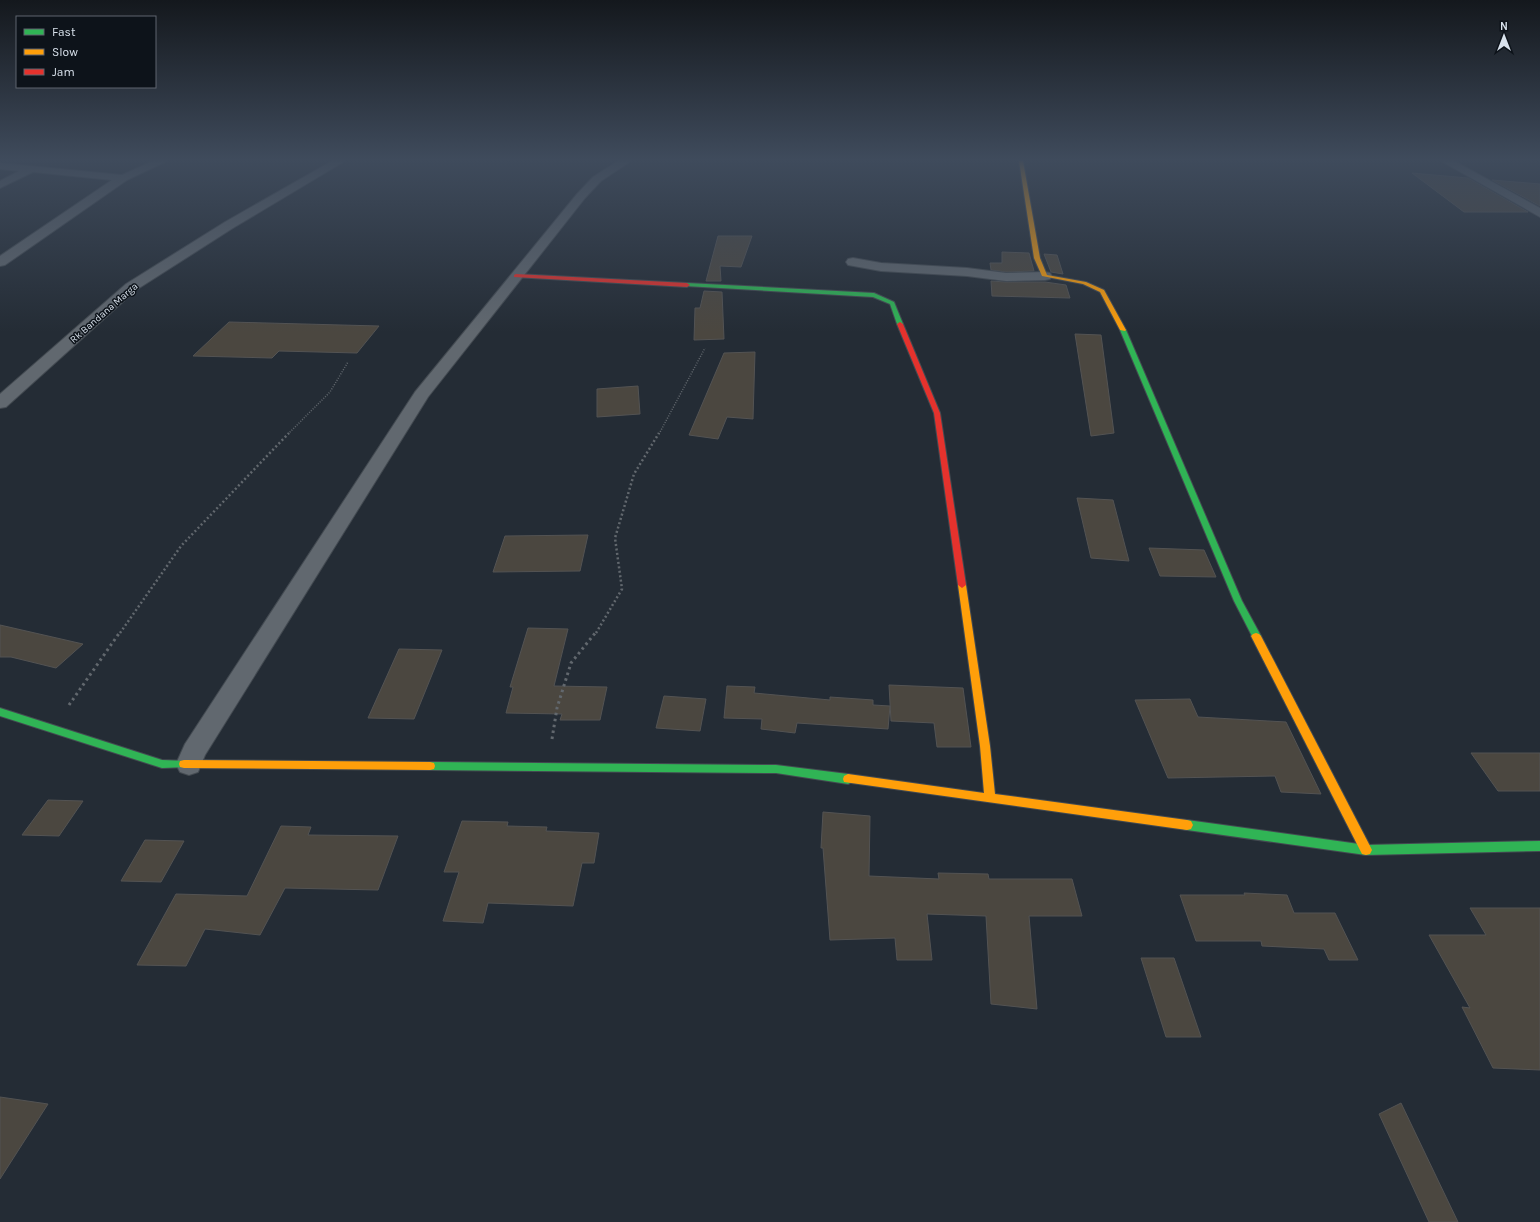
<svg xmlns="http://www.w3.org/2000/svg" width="1540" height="1222" viewBox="0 0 1540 1222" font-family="Karla,sans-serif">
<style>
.building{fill:#4b4740;stroke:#535353}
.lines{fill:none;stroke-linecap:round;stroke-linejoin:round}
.street-casing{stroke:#434a51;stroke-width:2}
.fast-casing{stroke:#434a51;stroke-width:2}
.slow-casing{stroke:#434a51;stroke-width:2}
.jam-casing{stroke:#434a51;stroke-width:2}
.path-far2{stroke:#62686e;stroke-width:1.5;stroke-dasharray:1 1.5;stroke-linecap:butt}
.path-far1{stroke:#62686e;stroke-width:2.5;stroke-dasharray:2 2.5;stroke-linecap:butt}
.path{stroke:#62686e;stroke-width:3;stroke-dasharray:2.5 3.5;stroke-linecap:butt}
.street{fill:#61686f;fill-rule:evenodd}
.fast{fill:#30b455;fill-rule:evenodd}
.slow{fill:#ff9f0a;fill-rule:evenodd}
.jam{fill:#e5322d;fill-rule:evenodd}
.labels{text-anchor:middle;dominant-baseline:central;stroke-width:3;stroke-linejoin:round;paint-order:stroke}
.far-street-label{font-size:10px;fill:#d8e1eb;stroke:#0d131a}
</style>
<rect width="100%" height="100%" fill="#242c35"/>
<g class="building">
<polygon points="1412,173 1468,178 1528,212 1464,212"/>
<polygon points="1492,180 1540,184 1540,206"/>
<polygon points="718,236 752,236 741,267 720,266 721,281 706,281"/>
<polygon points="1002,252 1029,253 1034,271 1006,272 991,270 990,263 1002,263"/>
<polygon points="1044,254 1057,255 1063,274 1051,272"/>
<polygon points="991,281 1006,282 1045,282 1066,285 1070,298 992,296"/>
<polygon points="704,291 722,292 724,339 694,340 695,308 700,308"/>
<polygon points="229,322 379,326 357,353 279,351 272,358 193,356"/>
<polygon points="1075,334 1101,335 1114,433 1091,436"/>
<polygon points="755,352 753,419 727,417 718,439 689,435 724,353"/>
<polygon points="638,386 640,414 597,417 597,389"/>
<polygon points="1077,498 1113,500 1129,561 1091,558"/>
<polygon points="588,535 580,571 493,572 505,536"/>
<polygon points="1149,548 1204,550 1216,577 1160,576"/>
<polygon points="0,625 83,644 56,668 11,657 0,657"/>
<polygon points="528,628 568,629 554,686 607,687 600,720 560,720 562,714 506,713 513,687 510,687"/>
<polygon points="399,649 442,650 414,719 368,718"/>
<polygon points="889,685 963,688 971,747 937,747 934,723 891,721"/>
<polygon points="727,686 755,687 754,693 830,700 830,697 873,700 873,705 890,706 888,729 797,723 795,733 761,729 762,719 724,718"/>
<polygon points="664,696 706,699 700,731 656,728"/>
<polygon points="1190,699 1198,717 1286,722 1321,794 1281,792 1275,776 1168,778 1135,700"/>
<polygon points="1471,753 1540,753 1540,791 1498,791"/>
<polygon points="48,800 83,801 59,836 22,835"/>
<polygon points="823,812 870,816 869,876 939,879 938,873 988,874 989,879 1072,879 1082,916 1029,916 1037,1009 991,1004 986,916 927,914 932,960 897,960 895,938 830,940 823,848 821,848"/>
<polygon points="462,821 508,822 507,826 547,827 546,831 599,833 594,863 582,863 573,906 488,903 483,923 443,921 459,872 444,872"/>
<polygon points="281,826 311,827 308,835 398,836 378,890 285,888 260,935 205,929 186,966 137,965 176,894 247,896"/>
<polygon points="145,840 184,841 161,882 121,881"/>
<polygon points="1244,893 1287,895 1294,913 1335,913 1358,960 1329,960 1324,949 1262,946 1261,941 1196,941 1180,895 1245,895"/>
<polygon points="1470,908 1540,908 1540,1070 1493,1068 1462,1007 1470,1008 1429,935 1486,935"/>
<polygon points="1141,958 1174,958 1201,1037 1166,1037"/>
<polygon points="0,1097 48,1104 0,1179"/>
<polygon points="1401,1103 1458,1222 1429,1222 1379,1114"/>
</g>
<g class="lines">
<g class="street-casing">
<g id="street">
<polygon points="153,161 167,161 127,180 5,265 0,266 0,256 112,180 33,172 0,188 0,181 19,171 0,169 0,163 122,175"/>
<polygon points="332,161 345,161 233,228 136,290 6,407 0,408 0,394 126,284 225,222"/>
<polygon points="618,161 631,161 601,181 585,198 428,397 205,755 198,772 189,775 180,772 176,764 185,744 415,392 577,194 593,177"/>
<polygon points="1441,161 1454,161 1540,208 1540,217"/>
<polygon points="853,258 881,263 967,268 1006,273 1045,272 1050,273 1052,276 1050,279 1045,280 1006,281 967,276 881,271 848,265 846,262 848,259"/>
</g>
</g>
<g class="fast-casing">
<g id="fast">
<polygon points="687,283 874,293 894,302 903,324 900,326 897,324 890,304 873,297 685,286 684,285"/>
<polygon points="1123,328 1126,330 1242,601 1261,636 1259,638 1253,638 1234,601 1120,330"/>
<polygon points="0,708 162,760 188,761 189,764 188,767 162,768 0,716"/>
<polygon points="430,762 776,765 848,774 852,776 853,779 852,782 848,784 776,773 430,770 426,769 425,766 426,763"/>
<polygon points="1187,820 1366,845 1540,841 1540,851 1366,855 1187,830 1183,829 1181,825 1183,821"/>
</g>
</g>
<g class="slow-casing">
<g id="slow">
<polygon points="1019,161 1023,161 1040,258 1047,275 1086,282 1104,290 1126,330 1125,331 1120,330 1100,292 1083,284 1042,276 1034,258"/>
<polygon points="962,582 966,585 990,746 995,794 1187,820 1191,821 1193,825 1191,829 1187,830 844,782 843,779 844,776 848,774 984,793 980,746 958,585"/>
<polygon points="1256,633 1259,634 1261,636 1370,846 1372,850 1370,854 1366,855 1362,854 1251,636 1253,634"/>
<polygon points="184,760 430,762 434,763 435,766 434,769 430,770 184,768 180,767 179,764 180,761"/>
</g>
</g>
<g class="jam-casing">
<g id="jam">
<polygon points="516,274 687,283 690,285 687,287 514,277 514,275"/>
<polygon points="900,322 903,324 940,413 966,585 962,588 958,585 934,413 897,324"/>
</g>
</g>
<g class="path-far2">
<polyline points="288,434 330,392 348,362"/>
<polyline points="659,434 705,348"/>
</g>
<g class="path-far1">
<polyline points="120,633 181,546 289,433"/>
<polyline points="596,633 622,589 615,538 634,474 659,433"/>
</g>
<g class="path">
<polyline points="69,705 120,632"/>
<polyline points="552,739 557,708 571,663 596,632"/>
</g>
<use href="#street" class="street"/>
<use href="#fast" class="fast"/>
<use href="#slow" class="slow"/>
<use href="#jam" class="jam"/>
</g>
<linearGradient id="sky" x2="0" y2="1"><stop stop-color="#14181d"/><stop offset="0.48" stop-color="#3f4b5c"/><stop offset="1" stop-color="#3f4b5c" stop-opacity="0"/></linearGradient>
<rect width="1540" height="332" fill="url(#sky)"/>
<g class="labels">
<g class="far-street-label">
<text transform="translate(104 313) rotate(-41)">Rk Bandana Marga</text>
</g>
</g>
<rect x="16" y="16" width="140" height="72" fill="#0d131a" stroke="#5e656e"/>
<rect x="24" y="29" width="20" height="6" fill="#30b455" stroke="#5e656e"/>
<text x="52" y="36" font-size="12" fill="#d8e1eb">Fast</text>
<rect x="24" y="49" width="20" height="6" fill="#ff9f0a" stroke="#5e656e"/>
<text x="52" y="56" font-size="12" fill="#d8e1eb">Slow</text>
<rect x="24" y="69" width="20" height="6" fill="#e5322d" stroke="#5e656e"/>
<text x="52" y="76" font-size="12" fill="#d8e1eb">Jam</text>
<g transform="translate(1504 36)" stroke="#0d131a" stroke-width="3" paint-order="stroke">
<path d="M0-3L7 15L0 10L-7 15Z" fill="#d8e1eb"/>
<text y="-6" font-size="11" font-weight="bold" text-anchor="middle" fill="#d8e1eb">N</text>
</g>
</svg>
